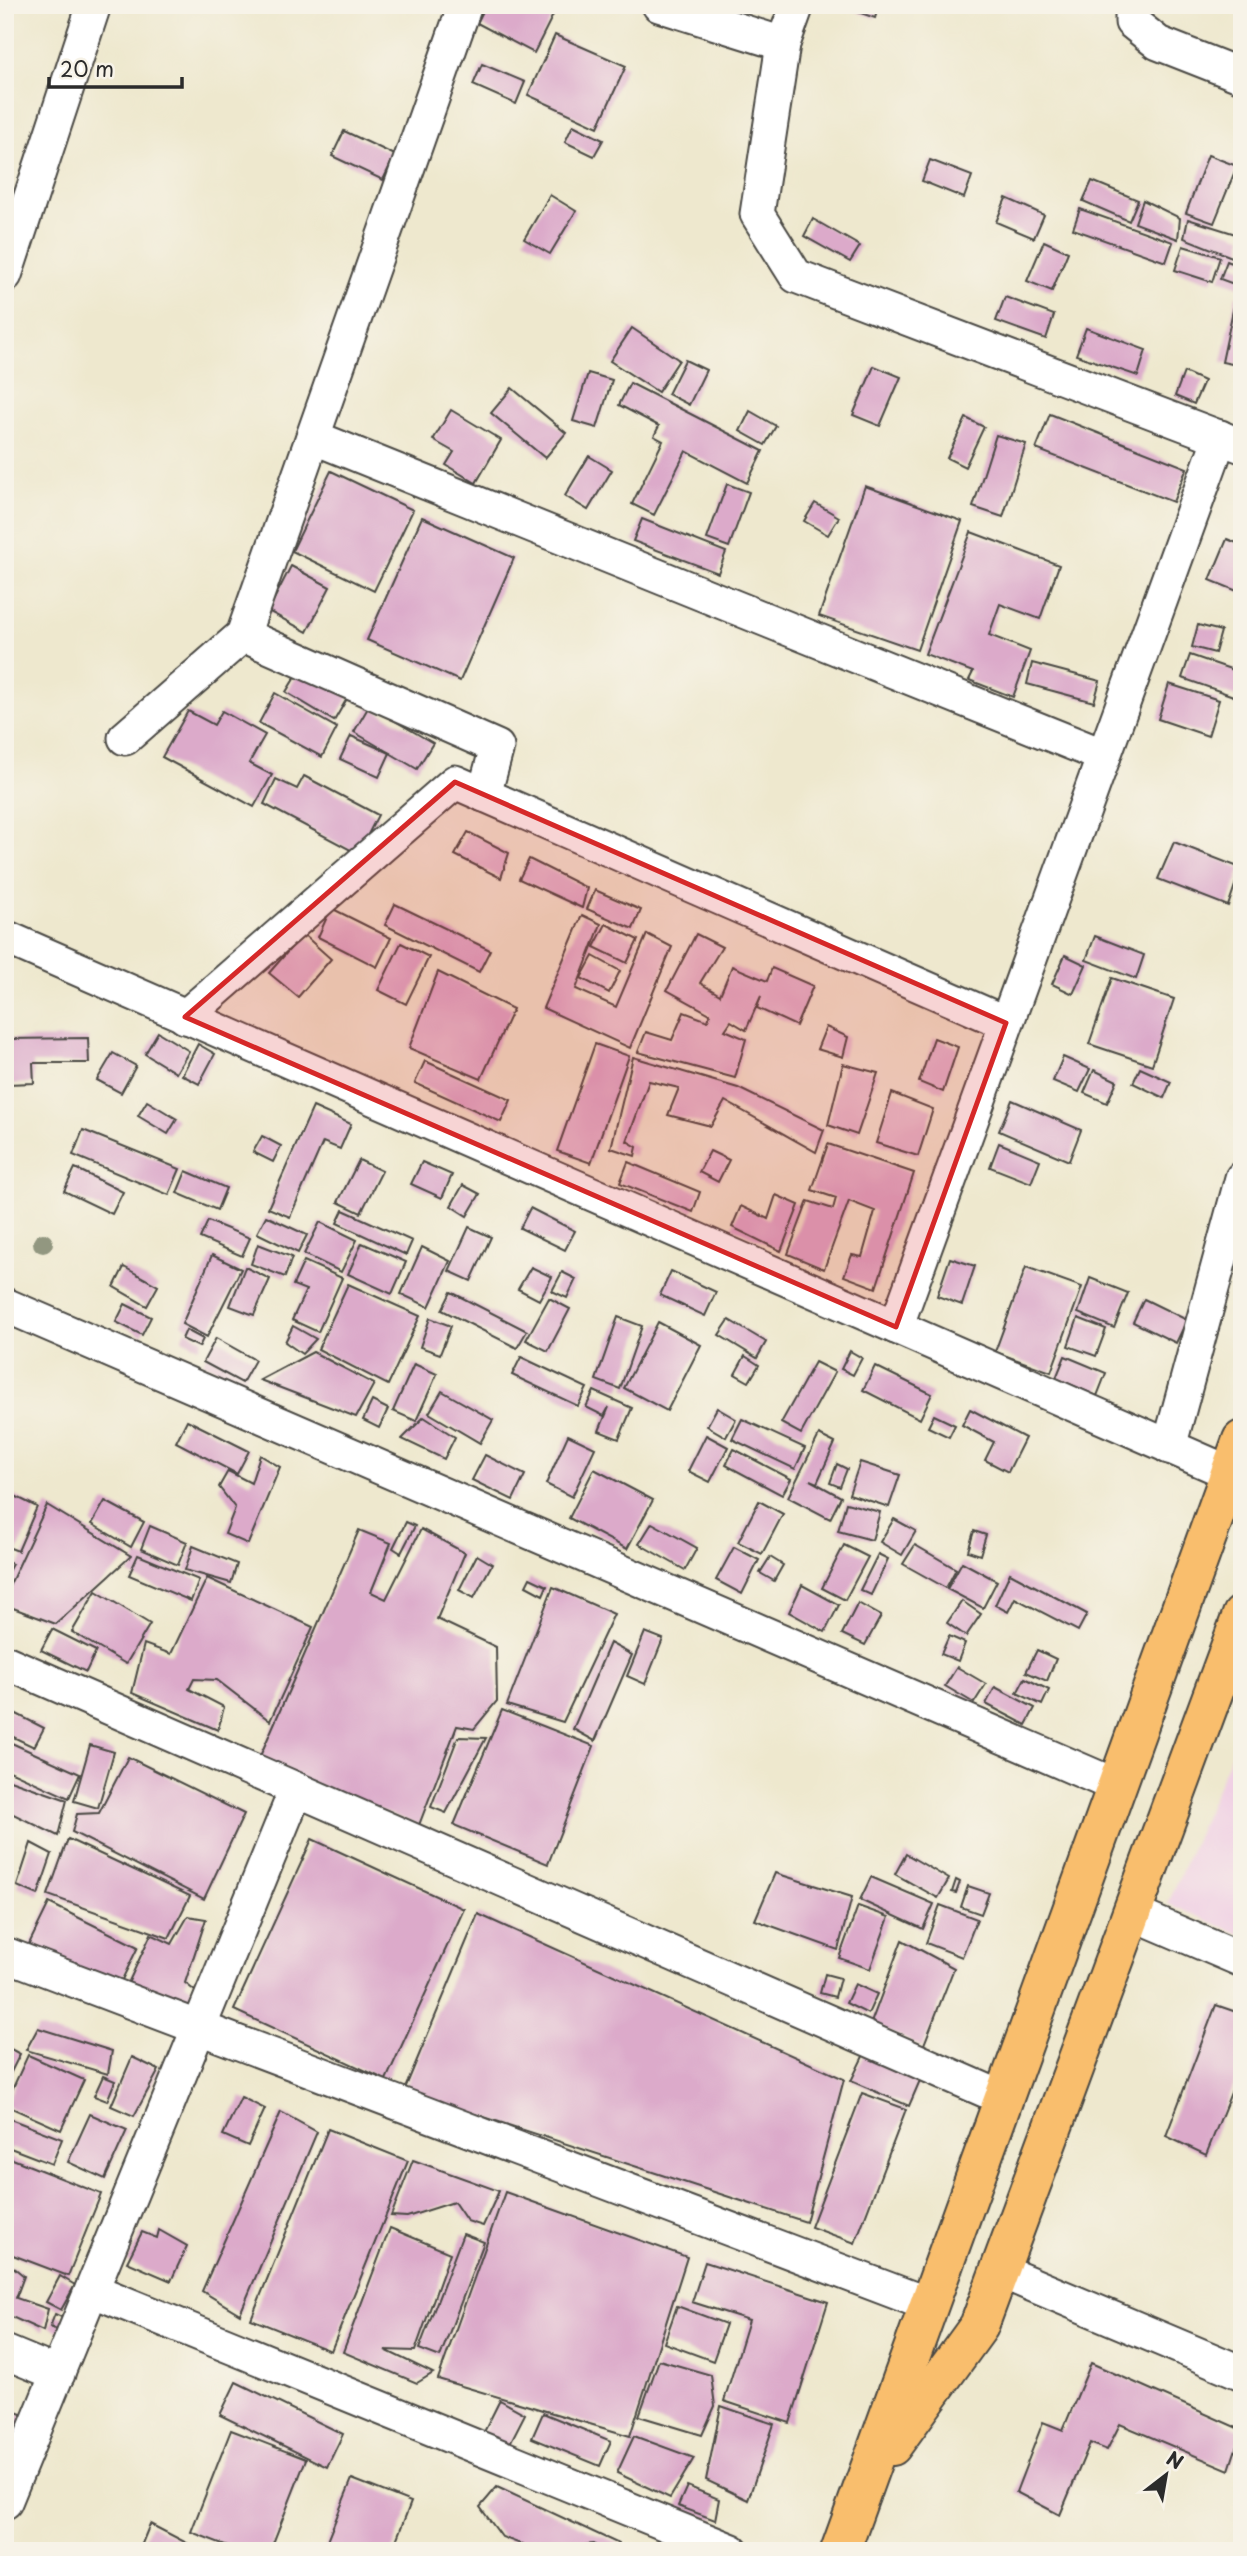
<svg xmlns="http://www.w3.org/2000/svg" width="1247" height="2556" viewBox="0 0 1247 2556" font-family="'Playpen Sans',sans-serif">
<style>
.built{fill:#f0d0e4}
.building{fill:#dcaaca}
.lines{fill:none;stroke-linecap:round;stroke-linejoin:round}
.minor-casing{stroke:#484743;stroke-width:37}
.primary-casing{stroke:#484743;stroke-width:42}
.minor{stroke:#fff;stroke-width:33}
.primary{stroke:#f9be6d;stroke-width:38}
.tree{fill:#929780}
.marked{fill:#d62828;fill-opacity:0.2;stroke:#d62828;stroke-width:5;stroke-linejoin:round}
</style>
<rect width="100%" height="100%" fill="#f7f3e8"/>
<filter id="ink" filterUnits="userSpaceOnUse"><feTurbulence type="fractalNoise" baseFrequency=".0143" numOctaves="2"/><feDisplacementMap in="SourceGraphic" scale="14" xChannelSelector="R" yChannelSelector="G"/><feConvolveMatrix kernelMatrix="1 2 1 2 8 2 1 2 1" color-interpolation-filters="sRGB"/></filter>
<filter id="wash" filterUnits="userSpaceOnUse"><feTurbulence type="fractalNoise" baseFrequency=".00686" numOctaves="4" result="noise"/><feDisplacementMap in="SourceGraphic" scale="28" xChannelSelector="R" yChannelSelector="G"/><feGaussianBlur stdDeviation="1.57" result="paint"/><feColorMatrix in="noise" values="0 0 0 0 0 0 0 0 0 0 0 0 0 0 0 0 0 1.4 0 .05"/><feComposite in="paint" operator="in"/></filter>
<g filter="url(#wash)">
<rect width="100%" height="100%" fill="#eee8ce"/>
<polygon class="built" points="1242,1728 1242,1935 1168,1904"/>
<g id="blocks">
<g class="building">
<polygon points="486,5 548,5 556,9 534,53 477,23"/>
<polygon points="838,5 879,5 875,18"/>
<polygon points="555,35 626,66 598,127 528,95"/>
<polygon points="482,64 525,82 516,104 473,85"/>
<polygon points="573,125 603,140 594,156 565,142"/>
<polygon points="344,131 395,155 383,180 332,156"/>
<polygon points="1208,155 1237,166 1214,223 1186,213"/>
<polygon points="930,160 972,176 964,198 922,181"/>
<polygon points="1092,181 1138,200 1129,221 1083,201"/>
<polygon points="550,195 576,211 550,254 524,239"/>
<polygon points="1006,198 1044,215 1034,238 996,222"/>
<polygon points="1143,200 1180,218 1178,239 1135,223"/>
<polygon points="1080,209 1173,242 1166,262 1073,229"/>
<polygon points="813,219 860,246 850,262 804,236"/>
<polygon points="1188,219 1242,236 1242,261 1184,238"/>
<polygon points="1044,241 1068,252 1052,291 1027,281"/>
<polygon points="1183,246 1220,257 1212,282 1175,270"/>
<polygon points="1227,261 1242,267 1242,287 1220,279"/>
<polygon points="1236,296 1242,298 1242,366 1222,362"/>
<polygon points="1005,297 1054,315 1046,339 996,321"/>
<polygon points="632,328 679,360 658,392 610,361"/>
<polygon points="1086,328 1146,350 1138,376 1076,355"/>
<polygon points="685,360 706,370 689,405 668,394"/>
<polygon points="874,366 901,377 880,426 853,415"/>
<polygon points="1184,372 1204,381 1194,404 1175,396"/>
<polygon points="588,373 612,380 597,428 573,421"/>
<polygon points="630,383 763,451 747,483 686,451 654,515 632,504 663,441 654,436 659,426 619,405"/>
<polygon points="512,388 566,433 545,458 491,413"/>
<polygon points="451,410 501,440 476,483 446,465 454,452 433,440"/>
<polygon points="750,411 776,426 765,445 740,431"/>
<polygon points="1050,414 1187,468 1173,502 1036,449"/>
<polygon points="966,418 984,427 965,467 947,458"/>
<polygon points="996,435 1026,444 1003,517 973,507"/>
<polygon points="589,456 612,470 588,510 565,496"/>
<polygon points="331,471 413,510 374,591 292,551"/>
<polygon points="727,484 749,492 729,547 707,539"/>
<polygon points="865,486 962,521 917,650 819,616"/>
<polygon points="815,503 839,517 828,535 804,521"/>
<polygon points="422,517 514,558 460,681 367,640"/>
<polygon points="642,519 726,552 718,573 633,541"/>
<polygon points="971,532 1059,565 1040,619 1000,604 989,635 1030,651 1013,697 969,680 973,672 925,654"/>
<polygon points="1227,539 1242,545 1242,593 1210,580"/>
<polygon points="291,566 330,587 307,632 268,611"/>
<polygon points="1198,625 1221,631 1215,653 1192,647"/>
<polygon points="1190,655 1242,673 1242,699 1182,678"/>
<polygon points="1032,663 1100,681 1094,702 1027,684"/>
<polygon points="302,666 349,695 334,721 286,692"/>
<polygon points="1169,684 1219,700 1208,736 1158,719"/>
<polygon points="275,693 337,728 322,757 259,723"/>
<polygon points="369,706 433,743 417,769 354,732"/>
<polygon points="188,711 214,725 222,711 265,735 249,763 272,775 254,807 162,757"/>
<polygon points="351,736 390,753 379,777 340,759"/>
<polygon points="304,776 378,815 358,854 264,804 276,779 297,789"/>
<polygon points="468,832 509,853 501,878 455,855"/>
<polygon points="1174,842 1241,868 1228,906 1158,879"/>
<polygon points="529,859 587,888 582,908 519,879"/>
<polygon points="595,890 641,910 633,929 587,909"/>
<polygon points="395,904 490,950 479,972 385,925"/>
<polygon points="331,908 391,938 377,967 318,937"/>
<polygon points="582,915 601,924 576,989 616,1007 647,934 672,947 630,1048 543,1008"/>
<polygon points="606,924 638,940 627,963 594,947"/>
<polygon points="303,934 331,959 298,997 269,973"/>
<polygon points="696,934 722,947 700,983 720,995 732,966 767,981 772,968 813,986 796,1026 757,1008 761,996 746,1030 731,1021 725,1030 746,1039 735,1078 638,1052 646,1032 672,1040 684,1012 708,1021 710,1014 667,990"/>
<polygon points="1095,936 1144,955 1136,979 1086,960"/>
<polygon points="401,943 429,957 406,1004 378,990"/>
<polygon points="1065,955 1086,965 1073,994 1052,984"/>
<polygon points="593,956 620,971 609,993 581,978"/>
<polygon points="438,972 513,1009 481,1079 409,1048"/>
<polygon points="1112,978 1174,999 1152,1065 1089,1044"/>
<polygon points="826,1027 848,1037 843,1057 817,1049"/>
<polygon points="158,1032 189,1051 176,1073 145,1054"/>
<polygon points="88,1038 89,1063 33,1063 34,1083 7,1084 7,1039"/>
<polygon points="934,1038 958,1047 943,1092 919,1082"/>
<polygon points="198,1044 215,1054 199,1084 182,1075"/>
<polygon points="595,1044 629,1056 591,1163 557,1151"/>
<polygon points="113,1053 136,1066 121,1093 97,1080"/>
<polygon points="633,1057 738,1088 824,1130 816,1152 725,1101 711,1126 668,1115 679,1088 649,1081 627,1141 637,1147 635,1156 611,1148"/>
<polygon points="1063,1057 1090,1069 1079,1092 1053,1081"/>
<polygon points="425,1061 511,1100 501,1122 415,1083"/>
<polygon points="843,1064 878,1073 857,1135 828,1125"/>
<polygon points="1140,1068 1171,1082 1164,1098 1133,1083"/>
<polygon points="1094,1070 1117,1081 1107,1103 1084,1093"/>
<polygon points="892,1093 933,1109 918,1156 876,1143"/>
<polygon points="1012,1100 1081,1130 1069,1161 999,1131"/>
<polygon points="147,1101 177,1119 168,1134 138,1116"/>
<polygon points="313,1107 351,1124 340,1149 323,1142 290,1217 268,1208"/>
<polygon points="83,1130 180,1169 169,1195 73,1155"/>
<polygon points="262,1136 281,1146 273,1162 253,1152"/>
<polygon points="999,1143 1040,1160 1031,1183 990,1167"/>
<polygon points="828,1144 914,1173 876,1288 844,1276 852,1255 862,1257 875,1211 849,1201 824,1269 788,1254 808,1201 833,1209 836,1198 812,1190"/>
<polygon points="710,1151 729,1160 718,1182 699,1172"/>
<polygon points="359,1160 382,1171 361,1213 338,1202"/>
<polygon points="422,1162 452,1175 442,1198 411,1184"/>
<polygon points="628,1162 700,1192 693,1212 620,1183"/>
<polygon points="75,1168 123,1192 112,1214 64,1191"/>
<polygon points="186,1171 226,1188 217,1210 177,1193"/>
<polygon points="463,1185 480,1194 467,1216 451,1206"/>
<polygon points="776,1195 799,1205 781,1251 732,1227 741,1206 768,1219"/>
<polygon points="530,1208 575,1231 565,1250 520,1228"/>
<polygon points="343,1210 412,1241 406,1255 337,1223"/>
<polygon points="266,1216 307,1235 298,1253 257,1233"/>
<polygon points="208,1221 250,1238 242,1256 200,1238"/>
<polygon points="320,1222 357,1240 341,1272 304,1254"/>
<polygon points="469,1227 491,1237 471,1281 449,1271"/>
<polygon points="362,1243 406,1262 392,1294 348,1274"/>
<polygon points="258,1244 292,1257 285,1277 251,1264"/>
<polygon points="422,1247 450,1261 429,1307 401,1294"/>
<polygon points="212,1255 241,1269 207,1337 182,1324"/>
<polygon points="950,1258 975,1266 962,1305 937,1296"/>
<polygon points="304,1261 342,1278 318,1332 292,1320 306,1290 293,1285"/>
<polygon points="124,1267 158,1286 147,1306 114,1287"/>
<polygon points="245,1267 270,1279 254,1315 230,1306"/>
<polygon points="531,1267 552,1277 539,1300 518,1289"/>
<polygon points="1026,1267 1082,1287 1051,1372 995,1352"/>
<polygon points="671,1271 716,1292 705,1316 660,1295"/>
<polygon points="562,1272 576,1279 567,1298 552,1291"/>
<polygon points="1090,1278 1128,1293 1114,1328 1078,1313"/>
<polygon points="348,1284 420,1316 388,1385 318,1349"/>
<polygon points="451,1292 527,1331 517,1348 442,1310"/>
<polygon points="549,1298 570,1309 548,1351 526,1340"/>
<polygon points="1144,1299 1187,1320 1176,1343 1133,1322"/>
<polygon points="125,1304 151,1317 142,1335 116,1322"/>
<polygon points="618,1317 642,1326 620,1389 596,1380"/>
<polygon points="430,1318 451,1326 440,1354 420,1347"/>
<polygon points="1078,1318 1106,1329 1096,1356 1068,1346"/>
<polygon points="729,1320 766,1342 757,1358 719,1335"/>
<polygon points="658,1322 701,1345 667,1411 624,1388"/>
<polygon points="293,1326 316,1339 302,1354 285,1342"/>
<polygon points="186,1330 203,1339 199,1347 182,1339"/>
<polygon points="216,1338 255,1360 242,1383 203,1362"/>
<polygon points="850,1351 862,1358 853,1375 841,1369"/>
<polygon points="313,1352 374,1384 356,1417 260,1380"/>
<polygon points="745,1356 759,1365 749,1382 735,1374"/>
<polygon points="1065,1356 1106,1373 1097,1396 1056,1378"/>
<polygon points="521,1357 587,1388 578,1406 512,1375"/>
<polygon points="815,1362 835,1372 801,1434 781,1423"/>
<polygon points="414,1364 437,1374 416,1421 393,1411"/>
<polygon points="875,1366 932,1394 920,1419 863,1390"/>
<polygon points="442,1391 493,1420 480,1443 429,1413"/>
<polygon points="594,1391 632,1408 619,1439 599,1431 609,1407 604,1416 586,1407"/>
<polygon points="372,1401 388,1409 379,1428 363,1420"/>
<polygon points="717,1408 736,1419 726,1437 707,1426"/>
<polygon points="970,1409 1025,1438 1008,1472 985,1460 994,1442 962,1425"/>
<polygon points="934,1415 955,1425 949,1437 928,1427"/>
<polygon points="424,1417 455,1437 444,1459 402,1439"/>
<polygon points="742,1419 805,1448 795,1469 732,1439"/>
<polygon points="187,1420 249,1451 237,1474 176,1442"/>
<polygon points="568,1435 595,1448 572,1497 546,1484"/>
<polygon points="706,1435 728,1447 710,1482 688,1471"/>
<polygon points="819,1435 835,1443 817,1483 810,1480 841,1497 830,1519 788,1497"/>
<polygon points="734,1449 791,1479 782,1495 726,1465"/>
<polygon points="260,1455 280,1467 248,1544 225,1534 235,1508 219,1487 228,1471 251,1483"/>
<polygon points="485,1455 525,1475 513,1500 472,1480"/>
<polygon points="860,1462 900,1475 889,1507 849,1494"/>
<polygon points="837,1464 847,1469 840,1487 830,1483"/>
<polygon points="594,1469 653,1500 627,1549 569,1518"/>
<polygon points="5,1491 37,1507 18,1551 5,1546"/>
<polygon points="105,1501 144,1522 131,1547 92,1524"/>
<polygon points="759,1501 783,1514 762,1554 738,1542"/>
<polygon points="846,1503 880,1512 872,1540 838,1531"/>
<polygon points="47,1505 131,1556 56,1624 5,1605 5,1595"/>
<polygon points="894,1519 916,1531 902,1555 880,1542"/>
<polygon points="406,1522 415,1526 401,1553 393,1548"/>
<polygon points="652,1523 697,1548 685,1570 639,1544"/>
<polygon points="150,1526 187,1542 178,1565 141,1549"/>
<polygon points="421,1529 465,1553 437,1619 496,1647 497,1701 474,1729 457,1726 419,1825 257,1763 359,1530 391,1543 371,1592 386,1599"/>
<polygon points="974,1531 986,1535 980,1555 968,1551"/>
<polygon points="844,1545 868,1557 845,1600 822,1588"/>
<polygon points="915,1545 956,1569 946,1588 903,1564"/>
<polygon points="193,1546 237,1564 231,1583 185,1570"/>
<polygon points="734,1547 759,1560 742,1594 716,1580"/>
<polygon points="878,1554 888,1559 871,1595 860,1590"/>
<polygon points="138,1555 199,1580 191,1601 129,1575"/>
<polygon points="477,1555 492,1564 474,1598 459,1590"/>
<polygon points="770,1557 783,1565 774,1581 760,1573"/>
<polygon points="5,1561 12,1564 5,1577"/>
<polygon points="962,1562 997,1581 983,1608 947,1589"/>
<polygon points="1010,1573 1087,1614 1078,1631 1015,1598 1008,1612 995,1605"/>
<polygon points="207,1578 313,1627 270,1721 217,1680 194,1679 189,1689 224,1707 218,1730 132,1693 144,1644 171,1654"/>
<polygon points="530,1578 547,1586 543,1595 526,1586"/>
<polygon points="802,1585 839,1605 825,1632 789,1612"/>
<polygon points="553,1587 614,1614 563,1722 507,1705"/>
<polygon points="96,1591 150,1624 126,1664 72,1632"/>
<polygon points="962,1601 981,1614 966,1636 947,1623"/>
<polygon points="858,1603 881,1616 865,1645 842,1634"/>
<polygon points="52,1629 96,1651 86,1672 41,1650"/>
<polygon points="645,1632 663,1639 645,1684 627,1676"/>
<polygon points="949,1636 965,1643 958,1661 941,1654"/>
<polygon points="610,1643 632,1655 595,1741 573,1729"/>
<polygon points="1037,1650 1056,1659 1047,1681 1026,1672"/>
<polygon points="957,1667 986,1684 974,1703 945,1686"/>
<polygon points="1025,1678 1049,1690 1042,1705 1017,1693"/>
<polygon points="995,1687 1035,1708 1026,1725 986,1704"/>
<polygon points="5,1708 44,1728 34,1747 5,1733"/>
<polygon points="502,1710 594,1746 548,1864 454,1825"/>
<polygon points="458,1737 486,1738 446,1813 431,1807"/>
<polygon points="5,1740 80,1774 69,1798 5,1769"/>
<polygon points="90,1745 114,1752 98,1808 74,1801"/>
<polygon points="128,1757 244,1814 204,1899 72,1832 77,1814 99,1813"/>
<polygon points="7,1779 67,1800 58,1836 5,1810"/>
<polygon points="68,1839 190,1896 169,1938 48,1895"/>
<polygon points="312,1839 464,1909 386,2080 234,2010"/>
<polygon points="31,1843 52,1854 38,1895 17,1886"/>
<polygon points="906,1854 949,1879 938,1898 895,1874"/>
<polygon points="775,1873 852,1897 838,1950 755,1920"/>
<polygon points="871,1877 934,1904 923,1929 860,1900"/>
<polygon points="956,1880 960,1882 956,1893 952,1892"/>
<polygon points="968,1886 989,1893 981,1914 961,1907"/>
<polygon points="49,1903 138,1947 116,1992 27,1948"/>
<polygon points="940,1905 977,1919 962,1957 926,1943"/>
<polygon points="858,1906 889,1917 870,1969 839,1958"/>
<polygon points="478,1914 844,2079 806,2222 404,2091"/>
<polygon points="188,1916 206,1919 185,1983 200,1995 186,2016 124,1992 151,1934 172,1944"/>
<polygon points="902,1940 954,1968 923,2047 871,2023"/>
<polygon points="825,1974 840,1978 835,1997 820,1993"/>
<polygon points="855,1984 877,1994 868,2014 846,2003"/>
<polygon points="1216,2005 1242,2014 1242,2065 1206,2155 1166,2136"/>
<polygon points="38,2028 112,2051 108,2074 26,2050"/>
<polygon points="5,2046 20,2054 5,2084"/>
<polygon points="866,2050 921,2078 909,2106 851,2081"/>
<polygon points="28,2055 84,2080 61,2130 5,2105"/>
<polygon points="132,2057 159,2070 134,2116 111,2106"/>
<polygon points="103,2076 115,2081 107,2101 94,2096"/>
<polygon points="862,2093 906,2109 855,2243 811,2227"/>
<polygon points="241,2097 265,2109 248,2146 223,2135"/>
<polygon points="281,2112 317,2132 240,2314 202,2291"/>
<polygon points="90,2114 127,2130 105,2179 68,2162"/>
<polygon points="5,2117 62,2139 52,2164 5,2146"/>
<polygon points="328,2129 408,2161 331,2351 251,2319"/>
<polygon points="5,2156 101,2194 68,2276 5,2252"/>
<polygon points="413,2160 499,2191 483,2226 467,2221 454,2202 407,2217 391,2216"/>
<polygon points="505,2192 687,2257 630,2436 438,2379"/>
<polygon points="390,2228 450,2253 415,2351 385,2350 433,2373 417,2383 343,2352"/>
<polygon points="159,2230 187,2246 171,2281 127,2262 142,2232 157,2238"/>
<polygon points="463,2234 484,2242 440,2357 419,2349"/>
<polygon points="705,2262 828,2302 790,2423 724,2401 749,2320 692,2302"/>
<polygon points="12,2266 24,2276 16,2298 48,2309 43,2331 5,2314"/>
<polygon points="60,2276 75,2285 61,2310 46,2302"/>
<polygon points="677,2306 726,2324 713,2361 664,2343"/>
<polygon points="55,2314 66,2319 61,2332 50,2327"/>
<polygon points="659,2360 711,2375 715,2406 702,2435 639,2416"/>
<polygon points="1091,2363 1242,2430 1229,2470 1120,2424 1107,2450 1090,2443 1060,2515 1016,2492 1043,2422 1063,2430"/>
<polygon points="236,2382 343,2434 327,2467 220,2415"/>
<polygon points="500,2400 525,2414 508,2447 482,2436"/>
<polygon points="721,2406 774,2424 748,2500 706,2480"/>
<polygon points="5,2408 24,2415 5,2460"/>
<polygon points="543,2413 611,2441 600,2466 532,2438"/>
<polygon points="231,2430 306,2459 270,2551 241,2551 191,2532"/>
<polygon points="634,2436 694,2458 670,2498 617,2473"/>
<polygon points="352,2479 411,2502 392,2551 323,2551"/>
<polygon points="687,2486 719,2499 715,2520 678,2506"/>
<polygon points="497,2487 619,2544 616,2551 601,2551 594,2544 585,2545 583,2551 539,2551 502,2537 480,2507"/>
<polygon points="150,2524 202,2551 139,2551"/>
</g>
</g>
</g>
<g filter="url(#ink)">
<use href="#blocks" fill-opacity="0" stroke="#484743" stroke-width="2"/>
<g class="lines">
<g class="minor-casing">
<g id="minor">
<polyline points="659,5 783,44"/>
<polyline points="797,5 783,44 757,214 796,276 1242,446"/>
<polyline points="1132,5 1132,22 1158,43 1242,76"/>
<polyline points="5,275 94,5"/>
<polyline points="313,437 1104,756"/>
<polyline points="243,635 497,747 484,795"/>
<polyline points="125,738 243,635 465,5"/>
<polyline points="5,937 1230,1473"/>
<polyline points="185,1017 455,782 1006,1023"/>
<polyline points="5,1305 1117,1786"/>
<polyline points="896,1327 1220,437"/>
<polyline points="1169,1447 1242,1178"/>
<polyline points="5,1662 1005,2099"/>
<polyline points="1132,1913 1242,1960"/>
<polyline points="5,1954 930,2305"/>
<polyline points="1000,2271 1242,2373"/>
<polyline points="92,2290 732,2551"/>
<polyline points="5,2352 58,2374"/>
<polyline points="5,2502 296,1790"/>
</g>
</g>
<g class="primary-casing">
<g id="primary">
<polyline points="892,2446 979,2326 1242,1615"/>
<polyline points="840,2551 1242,1440"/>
</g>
</g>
<use href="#minor" class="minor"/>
<use href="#primary" class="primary"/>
</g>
<circle class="tree" cx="43" cy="1243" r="10"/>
</g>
<path class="marked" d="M 455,782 L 1006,1023 L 896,1327 L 185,1017 Z"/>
<rect width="1247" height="2556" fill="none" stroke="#f7f3e8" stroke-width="28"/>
<g transform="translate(1166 2475) rotate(31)" stroke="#f7f3e8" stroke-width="5" paint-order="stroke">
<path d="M0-5L12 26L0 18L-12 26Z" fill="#2b2b2b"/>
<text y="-10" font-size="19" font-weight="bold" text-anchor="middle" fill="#2b2b2b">N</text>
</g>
<path d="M49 77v10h133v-10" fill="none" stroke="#2b2b2b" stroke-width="3.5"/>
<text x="60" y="77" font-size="21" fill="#2b2b2b" stroke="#f7f3e8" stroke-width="5" paint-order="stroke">20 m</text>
</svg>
